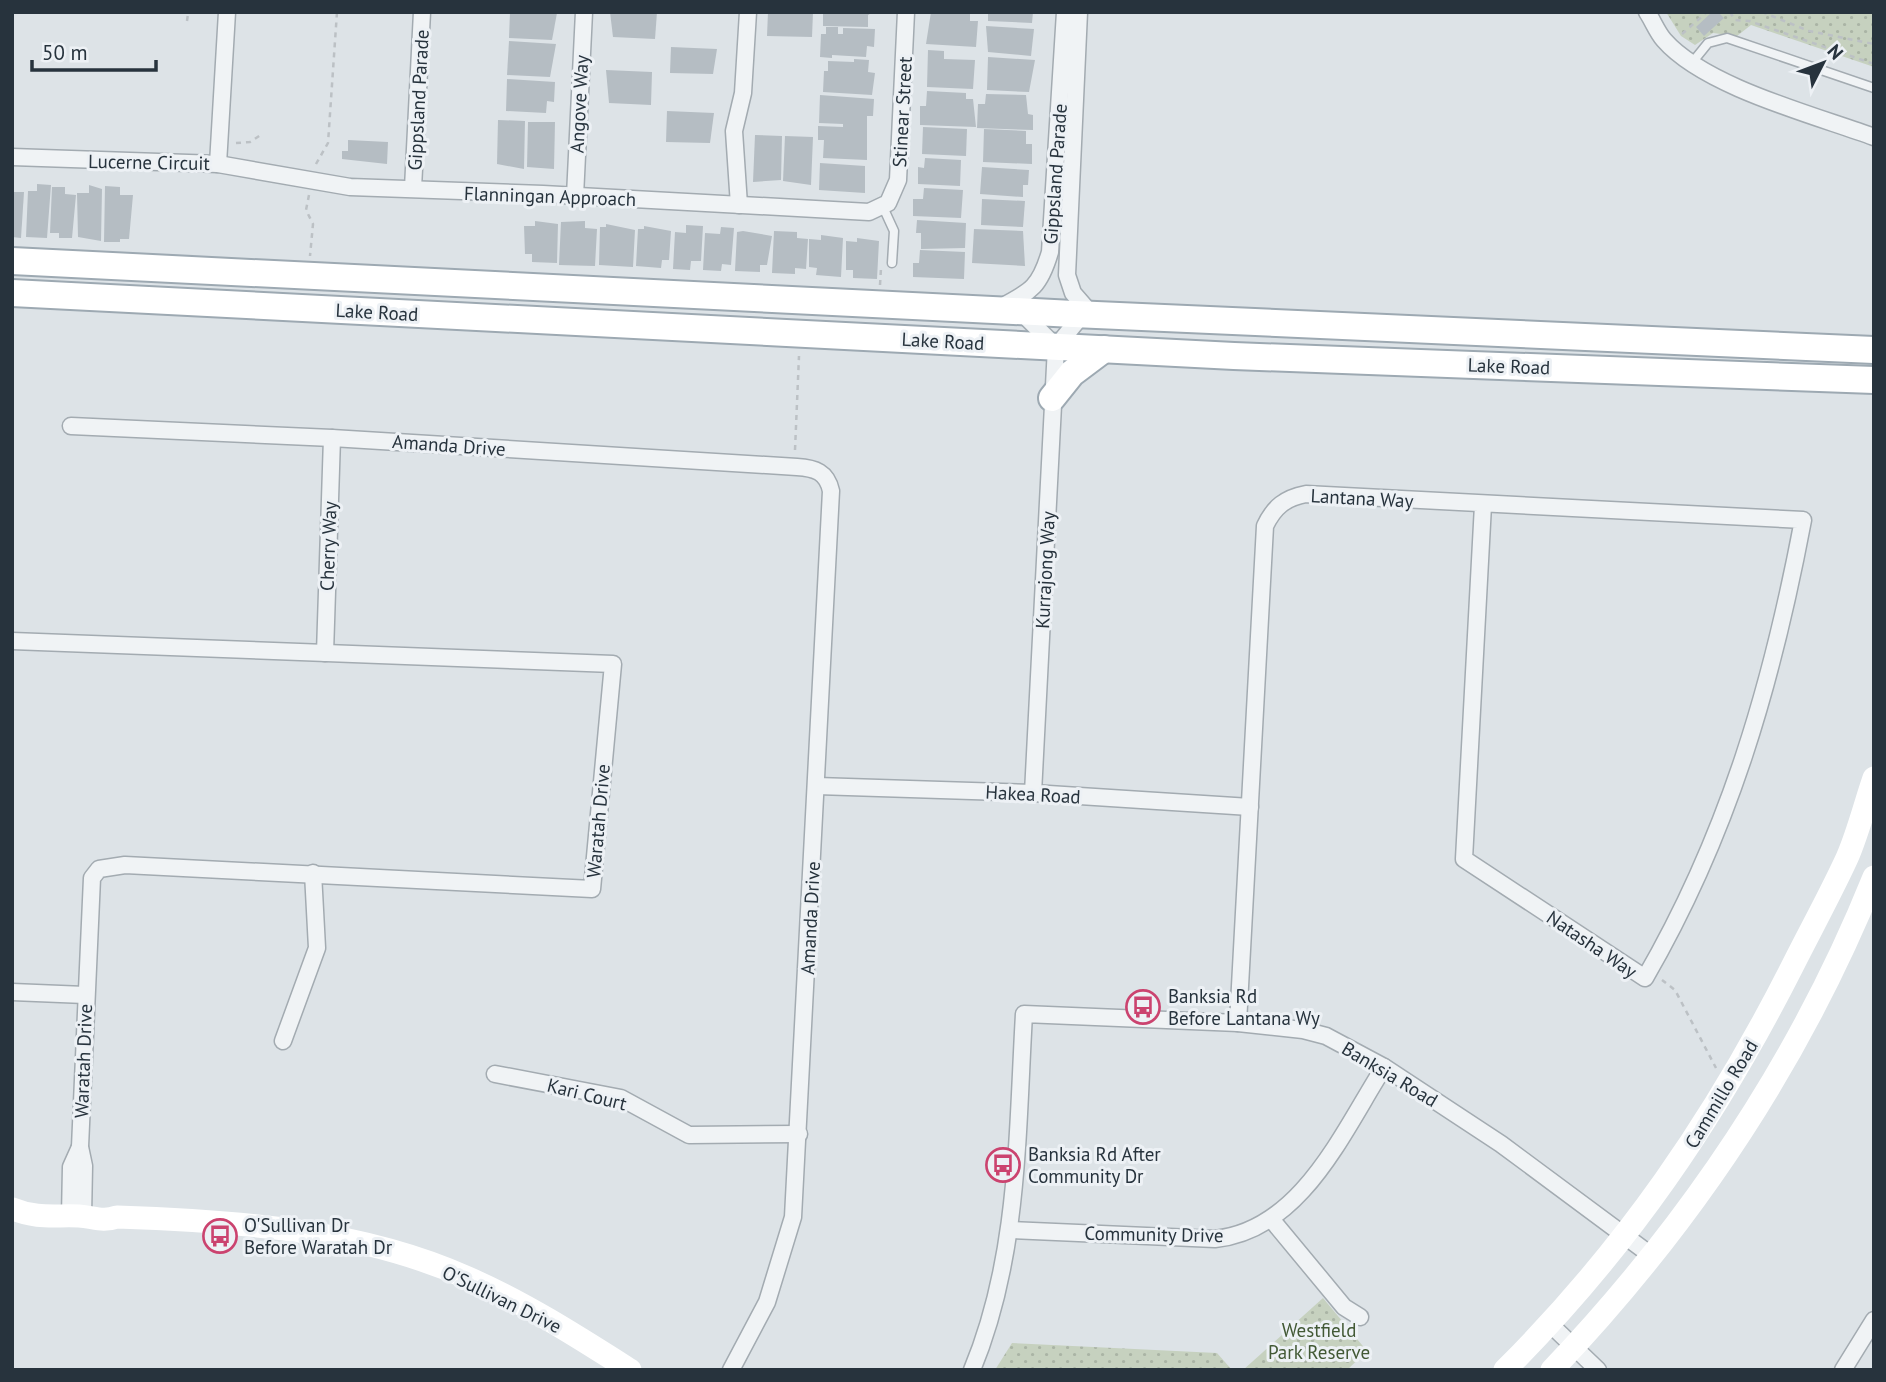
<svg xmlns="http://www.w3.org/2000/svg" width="1886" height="1382" viewBox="0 0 1886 1382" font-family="'PT Sans',sans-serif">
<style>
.park{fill:url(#park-dots)}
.building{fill:#b5bdc3}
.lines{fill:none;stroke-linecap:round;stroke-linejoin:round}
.lane-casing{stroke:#a3abb1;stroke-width:11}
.street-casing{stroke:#a3abb1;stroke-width:19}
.primary-casing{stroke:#9da9b2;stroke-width:30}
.path{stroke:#bcc1c5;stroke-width:2.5;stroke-dasharray:5 5;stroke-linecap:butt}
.lane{stroke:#f0f3f5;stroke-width:8}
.street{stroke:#f0f3f5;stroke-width:16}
.secondary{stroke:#fff;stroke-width:23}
.primary{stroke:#fff;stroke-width:26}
.labels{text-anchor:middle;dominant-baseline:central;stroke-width:6;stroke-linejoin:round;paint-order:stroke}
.street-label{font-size:19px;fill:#27333d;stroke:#edf1f5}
.poi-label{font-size:19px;fill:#27333d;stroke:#edf1f5;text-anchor:start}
.park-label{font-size:19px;fill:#425935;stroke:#edf1f5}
</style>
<defs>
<pattern id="park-dots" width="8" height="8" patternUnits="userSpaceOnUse" patternTransform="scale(1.75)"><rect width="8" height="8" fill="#c6d1bf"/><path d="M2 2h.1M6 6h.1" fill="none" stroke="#aab4a5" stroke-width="1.8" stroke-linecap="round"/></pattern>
</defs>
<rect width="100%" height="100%" fill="#dde3e7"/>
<g class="park">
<polygon points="1666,12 1874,12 1874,67 1751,25 1737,36 1713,33 1695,45 1681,36"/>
<polygon points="1323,1298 1367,1351 1347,1370 1243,1370"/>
<polygon points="1012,1343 1217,1353 1232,1370 995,1370"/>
</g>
<g class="building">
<polygon points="510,12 557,13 552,40 509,38"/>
<polygon points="610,12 657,12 655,39 613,37"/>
<polygon points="768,12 813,12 812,37 767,36"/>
<polygon points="823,12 873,12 868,15 868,27 823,26"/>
<polygon points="931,12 970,12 970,21 978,21 976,47 926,44"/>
<polygon points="988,12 1033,12 1032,23 988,21"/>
<polygon points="1712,12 1718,12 1724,18 1704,36 1696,27"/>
<polygon points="986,26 1034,29 1031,56 988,52"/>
<polygon points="826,27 838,27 838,34 843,34 843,28 875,29 874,47 867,46 866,57 832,55 832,58 820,57 821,34 826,34"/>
<polygon points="509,41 556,44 550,77 507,75"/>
<polygon points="671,47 717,49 713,74 670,73"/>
<polygon points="928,50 944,51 944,59 975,60 973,89 927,87"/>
<polygon points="988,57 1035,60 1029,92 987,90"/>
<polygon points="854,59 869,60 868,72 875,73 872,95 823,92 824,71 828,71 828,61 854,62"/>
<polygon points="606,70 652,72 651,105 609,103"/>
<polygon points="507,79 555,82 554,102 547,101 546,113 506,111"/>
<polygon points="927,91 966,93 966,99 973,99 976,127 920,125 920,106 926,106"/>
<polygon points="986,94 1026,95 1028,114 1033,115 1033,130 977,128 978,104 985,104"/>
<polygon points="820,95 874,99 873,116 867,116 867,160 823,158 824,140 818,140 818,126 843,127 843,124 819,123"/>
<polygon points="667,111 714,113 710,143 666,142"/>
<polygon points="498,120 525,121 524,169 497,164"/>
<polygon points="528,122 555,122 554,169 527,167"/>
<polygon points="923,127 967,129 966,156 922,154"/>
<polygon points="984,129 1026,131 1026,144 1032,144 1032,164 983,162"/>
<polygon points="755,135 782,136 781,180 753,182"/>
<polygon points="785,136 813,137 811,185 783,181"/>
<polygon points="348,140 388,142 387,164 342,159 342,151 348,151"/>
<polygon points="925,158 961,160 960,186 918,184 918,167 924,168"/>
<polygon points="820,163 865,166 865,193 819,190"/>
<polygon points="982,167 1029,170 1028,185 1023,185 1023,197 980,194"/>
<polygon points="37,184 51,185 47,238 26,237 28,191 37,191"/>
<polygon points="89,185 102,189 101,241 78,237 77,193 89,193"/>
<polygon points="105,186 120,187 120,195 133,195 129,239 120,239 120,242 104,242"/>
<polygon points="52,187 65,187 65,194 76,195 72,238 59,238 59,233 50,233"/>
<polygon points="924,188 963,190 961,218 913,216 913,199 923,199"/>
<polygon points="12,192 24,192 21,238 12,237"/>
<polygon points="982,199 1025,201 1023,227 981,225"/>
<polygon points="917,220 966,223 965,248 921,249 921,233 916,233"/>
<polygon points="535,221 558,224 557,263 532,262 532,254 525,254 524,226 535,226"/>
<polygon points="585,221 585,228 597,229 595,266 559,265 561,222"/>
<polygon points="606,224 635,230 633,267 599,265 600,227 606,227"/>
<polygon points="686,225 703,226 701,261 691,261 690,270 673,269 675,232 686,233"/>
<polygon points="644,226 671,231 669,260 662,260 661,268 636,266 638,229 644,229"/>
<polygon points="721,227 734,228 731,265 722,264 721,271 703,270 705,233 720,234"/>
<polygon points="974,229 1023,231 1025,266 972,263"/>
<polygon points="743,231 772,236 767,265 760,265 760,272 735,271 737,232"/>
<polygon points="774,231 797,232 797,238 808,239 806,269 795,268 795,274 772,273"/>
<polygon points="821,235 843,238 841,277 816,275 817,268 809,267 809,239 821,240"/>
<polygon points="857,238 879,241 877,279 853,278 853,270 846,270 846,241 857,242"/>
<polygon points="920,250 965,252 964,279 913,277 913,263 919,263"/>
</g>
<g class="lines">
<g class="lane-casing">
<g id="lane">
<polyline points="1691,64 1708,43 1727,38 1874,88"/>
<polyline points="883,207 894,231 892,263"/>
</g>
</g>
<g class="street-casing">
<g id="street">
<polyline points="1079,12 1067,275 1073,293 1093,316"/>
<path d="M 1647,12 C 1653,21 1657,32 1664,40 C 1705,87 1814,115 1874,137"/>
<polyline points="12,157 218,164 350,187 543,194 869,212 888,203 898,180 906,12"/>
<polyline points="218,164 227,12"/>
<polyline points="413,188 422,12"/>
<polyline points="575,196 584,12"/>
<polyline points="739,205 734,131 743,93 748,12"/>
<path d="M 1001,307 C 1032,291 1040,286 1050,252 L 1065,12"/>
<polyline points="1019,310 1056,347"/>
<path d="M 71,426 L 332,438 L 797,467 C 815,468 827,472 831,491 L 793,1217 L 767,1302 L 731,1370"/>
<polyline points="12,641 613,664 592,889 125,865 99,869 92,878 80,1147 84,1166 83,1216"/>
<polyline points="325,653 332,438"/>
<polyline points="817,786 1033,793 1250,807"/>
<polyline points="1033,793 1056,347 1082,315"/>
<polyline points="12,992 85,995"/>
<path d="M 1238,1023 L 1265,526 C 1274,507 1285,498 1306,494 L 1803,520 C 1772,684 1729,833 1645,978 L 1464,859 L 1483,505"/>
<polyline points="283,1041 317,948 313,873"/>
<polyline points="495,1074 621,1098 689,1135 799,1134"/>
<polyline points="70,1216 71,1167 80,1147"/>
<polyline points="1272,1220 1344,1307 1360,1317"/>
<path d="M 1010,1230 L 1215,1239 C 1301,1230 1342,1133 1384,1067"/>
<polyline points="1550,1324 1598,1370"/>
<path d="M 972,1370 C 1019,1257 1017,1134 1024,1014 L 1238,1023 L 1303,1030 L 1326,1036 L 1384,1067 L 1501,1144 L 1652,1256"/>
<polyline points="1843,1370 1874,1320"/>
</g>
</g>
<g class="primary-casing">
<g id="primary">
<path d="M 12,261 C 633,294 1253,323 1874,350"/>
<polyline points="12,293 1234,356 1874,380"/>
<polyline points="1052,398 1072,373 1104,349"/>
</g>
</g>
<g class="path">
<polyline points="1730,12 1735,20 1749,21 1874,64"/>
<polyline points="1762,12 1809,31 1874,44"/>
<polyline points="187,21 188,14"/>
<polyline points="1682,34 1707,12"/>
<polyline points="236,143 250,142 262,134"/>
<polyline points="316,164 328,143 337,12"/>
<polyline points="309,195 306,210 313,224 310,256"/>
<polyline points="880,285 881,268"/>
<polyline points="795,450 799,356"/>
<polyline points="1662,980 1675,990 1716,1068"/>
</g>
<use href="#lane" class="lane"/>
<use href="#street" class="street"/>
<g class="secondary">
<path d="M 13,1209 C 37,1219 54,1215 79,1216 C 94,1217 102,1222 117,1217 C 234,1221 359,1229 468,1278 C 525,1303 578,1337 630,1370"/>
<path d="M 1505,1370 C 1626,1249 1715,1119 1792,967 C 1810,931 1830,895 1847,858 C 1858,833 1865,804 1874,778"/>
<path d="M 1552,1370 C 1688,1227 1800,1061 1874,877"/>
</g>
<use href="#primary" class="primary"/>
</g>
<defs>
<g id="bus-ring" transform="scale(1.75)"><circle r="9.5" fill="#edf1f5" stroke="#cb436f" stroke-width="1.5"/><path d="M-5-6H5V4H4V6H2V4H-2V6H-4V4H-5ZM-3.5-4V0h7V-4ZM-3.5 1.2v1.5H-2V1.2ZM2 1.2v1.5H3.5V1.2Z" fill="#cb436f"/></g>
</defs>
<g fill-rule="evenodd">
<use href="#bus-ring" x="1143" y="1007"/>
<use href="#bus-ring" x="1003" y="1165"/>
<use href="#bus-ring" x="220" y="1236"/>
</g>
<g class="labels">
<g class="street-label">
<text transform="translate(418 100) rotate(-87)">Gippsland Parade</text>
<text transform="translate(579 104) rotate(-87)">Angove Way</text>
<text transform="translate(902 112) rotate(-87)">Stinear Street</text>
<text transform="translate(149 162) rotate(1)">Lucerne Circuit</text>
<text transform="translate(1055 174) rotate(-86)">Gippsland Parade</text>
<text transform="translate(550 196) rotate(2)">Flanningan Approach</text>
<text transform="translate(377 312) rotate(3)">Lake Road</text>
<text transform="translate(943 341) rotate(3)">Lake Road</text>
<text transform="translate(1509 366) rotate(2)">Lake Road</text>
<text transform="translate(449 445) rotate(4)">Amanda Drive</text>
<text transform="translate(1362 498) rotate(3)">Lantana Way</text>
<text transform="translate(328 546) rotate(-88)">Cherry Way</text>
<text transform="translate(1045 570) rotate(-87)">Kurrajong Way</text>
<text transform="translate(1033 794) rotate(3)">Hakea Road</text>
<text transform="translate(598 821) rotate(-85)">Waratah Drive</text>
<text transform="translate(810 918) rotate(-87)">Amanda Drive</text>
<text transform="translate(1592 944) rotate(34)">Natasha Way</text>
<text transform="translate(83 1061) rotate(-88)">Waratah Drive</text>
<text transform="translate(1390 1074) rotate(31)">Banksia Road</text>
<text transform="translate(587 1094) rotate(14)">Kari Court</text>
<text transform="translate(1721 1094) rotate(-59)">Cammillo Road</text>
<text transform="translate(1154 1234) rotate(1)">Community Drive</text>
<text transform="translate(502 1299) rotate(26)">O'Sullivan Drive</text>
</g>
<g class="poi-label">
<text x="1168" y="996">Banksia Rd<tspan x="1168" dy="22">Before Lantana Wy</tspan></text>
<text x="1028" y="1154">Banksia Rd After<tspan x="1028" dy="22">Community Dr</tspan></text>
<text x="244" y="1225">O'Sullivan Dr<tspan x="244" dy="22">Before Waratah Dr</tspan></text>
</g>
<g class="park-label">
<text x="1319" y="1330">Westfield<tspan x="1319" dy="22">Park Reserve</tspan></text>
</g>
</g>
<rect width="1886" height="1382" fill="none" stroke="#27333d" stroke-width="28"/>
<g transform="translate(1823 63) rotate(48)" stroke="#edf1f5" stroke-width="5" paint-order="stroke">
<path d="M0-5L12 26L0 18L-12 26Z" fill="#27333d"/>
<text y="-10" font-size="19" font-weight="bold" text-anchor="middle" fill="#27333d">N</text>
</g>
<path d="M32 60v10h124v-10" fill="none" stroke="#27333d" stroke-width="3.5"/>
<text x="42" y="60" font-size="21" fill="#27333d" stroke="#edf1f5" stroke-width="5" paint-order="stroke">50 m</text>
</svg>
